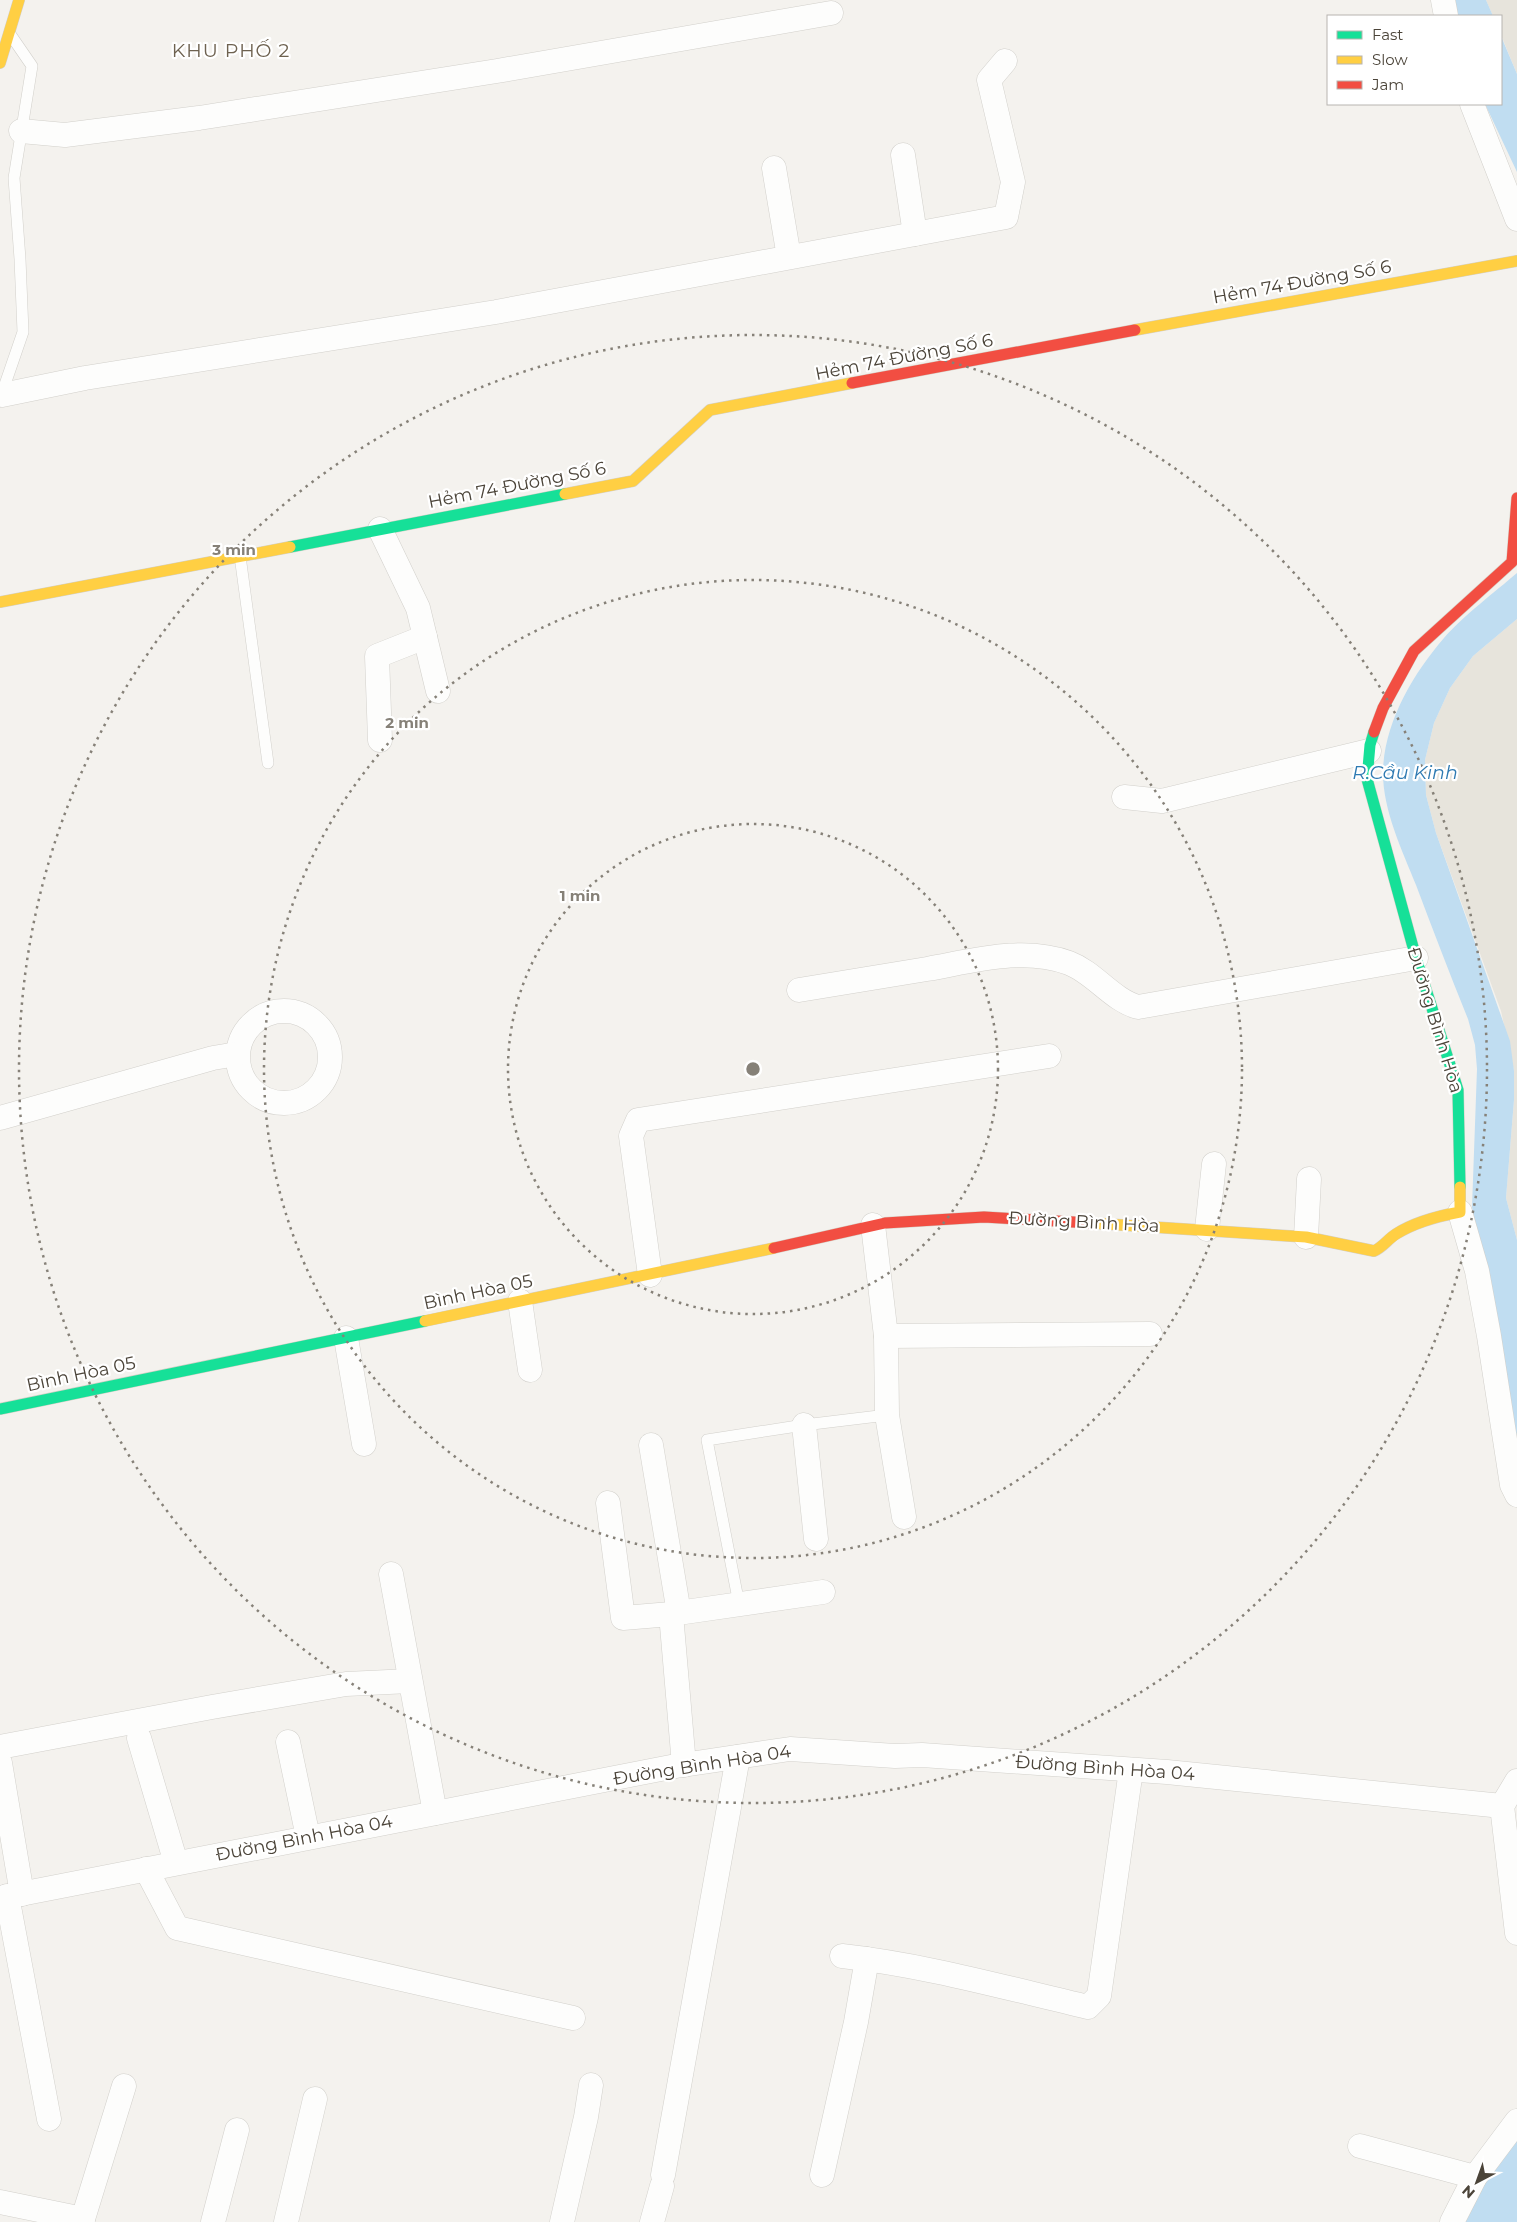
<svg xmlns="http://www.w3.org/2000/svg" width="1517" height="2222" viewBox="0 0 1517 2222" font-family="Montserrat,sans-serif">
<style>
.residential{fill:#e7e4dc}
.water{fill:#c0ddf1}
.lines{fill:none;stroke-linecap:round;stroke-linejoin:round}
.lane-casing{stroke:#d2d0cb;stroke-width:12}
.street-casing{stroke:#d2d0cb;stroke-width:25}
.fast-casing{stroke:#d3cfc5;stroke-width:12}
.slow-casing{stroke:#d3cfc5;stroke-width:12}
.jam-casing{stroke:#d3cfc5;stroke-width:12}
.lane{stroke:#fdfdfc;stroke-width:11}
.street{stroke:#fdfdfc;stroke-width:24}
.fast{stroke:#16e098;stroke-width:11}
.slow{stroke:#ffcf43;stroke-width:11}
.jam{stroke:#f24e42;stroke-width:11}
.ring{fill:none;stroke:#868178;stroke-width:2.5;stroke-dasharray:2.5 5}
.labels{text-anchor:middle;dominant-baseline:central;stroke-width:4.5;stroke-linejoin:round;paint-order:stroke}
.street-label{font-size:18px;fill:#4b4439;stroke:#fff}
.neighbourhood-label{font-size:19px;letter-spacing:1px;fill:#6e6250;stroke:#fff}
.water-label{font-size:19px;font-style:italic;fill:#2e7ab2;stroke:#fff}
.centre{fill:#868178;stroke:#fff;stroke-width:2.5}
.ring-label{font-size:15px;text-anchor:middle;font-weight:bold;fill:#868178;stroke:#fff;stroke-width:4.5;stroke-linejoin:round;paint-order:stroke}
</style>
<rect width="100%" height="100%" fill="#f4f2ee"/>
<g class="residential">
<polygon points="1486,0 1517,0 1517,74 1501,35 1501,16 1493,16"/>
<polygon points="1517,619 1517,1240 1506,1198 1514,1100 1514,1071 1501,1011 1436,833 1426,795 1425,760 1434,723 1450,688 1473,656"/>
</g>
<g class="water">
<polygon points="1453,0 1486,0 1493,16 1457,16"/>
<polygon points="1501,36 1517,74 1517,172 1485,104 1501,104"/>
<path d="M 1517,573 L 1517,619 L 1473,656 L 1450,688 L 1434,723 L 1425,760 L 1426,795 L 1436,833 L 1510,1041 L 1514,1071 L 1514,1100 L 1506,1198 L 1517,1240 L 1517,1468 L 1472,1207 L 1477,1069 L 1475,1045 L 1468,1019 C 1450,975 1433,930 1416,885 C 1402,850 1382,809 1383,770 C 1385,721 1413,674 1444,638 C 1463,616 1495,592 1517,573 Z"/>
<polygon points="1517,2131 1517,2222 1461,2222"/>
</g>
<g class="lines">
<g class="lane-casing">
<g id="lane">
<polyline points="1,396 23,332 20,259 14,178 32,66 10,34"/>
<polyline points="240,556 268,763"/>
<polyline points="739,1604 707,1440 804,1425 887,1415"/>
</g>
</g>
<g class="street-casing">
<g id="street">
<polyline points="1443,0 1446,16"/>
<polyline points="1472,104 1517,219"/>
<polyline points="21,131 65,135 199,118 497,71 831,13"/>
<polyline points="903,155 915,234"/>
<polyline points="774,168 789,257"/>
<polyline points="2,395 85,378 496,312 1006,217 1013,182 989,80 1005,61"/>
<polyline points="380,529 418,608 438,691"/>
<polyline points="380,740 377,656 425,637"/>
<polyline points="1124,797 1162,801 1369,751"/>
<path d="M 799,990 C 842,983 884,976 927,969 C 973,961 1023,946 1069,963 C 1095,973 1112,1000 1138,1007 L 1416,958"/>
<circle cx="284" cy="1057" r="46"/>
<polyline points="0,1118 213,1058 237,1054"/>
<polyline points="1460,1212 1477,1271 1489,1336 1512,1485 1517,1495"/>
<polyline points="873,1225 886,1336 887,1415 904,1517"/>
<polyline points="1207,1229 1214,1164"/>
<polyline points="1306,1237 1309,1179"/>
<polyline points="650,1275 631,1136 638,1120 1049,1056"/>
<polyline points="520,1301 530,1370"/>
<polyline points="886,1336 1150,1334"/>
<polyline points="346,1338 364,1444"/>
<polyline points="804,1425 816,1539"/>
<polyline points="651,1445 679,1613"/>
<polyline points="608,1503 623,1618 671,1614"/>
<polyline points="391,1574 435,1813"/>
<polyline points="139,1738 176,1863"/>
<polyline points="288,1742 308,1837"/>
<polyline points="0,1747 212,1707 346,1684 410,1681"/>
<polyline points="0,1763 22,1894"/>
<polyline points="684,1765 671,1614 823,1592"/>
<polyline points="1517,1781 1502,1806 1517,1933"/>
<polyline points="146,1869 177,1928 573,2018"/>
<polyline points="7,1896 49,2119"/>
<polyline points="0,1898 676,1766 790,1749 895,1756 922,1755 1167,1772 1502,1806"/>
<path d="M 842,1956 C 925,1965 1006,1988 1088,2007 L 1099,1996 L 1131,1770"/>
<polyline points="1360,2146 1475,2177"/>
<polyline points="663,2175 738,1757"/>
<polyline points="822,2175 856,2022 867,1959"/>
<polyline points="0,2202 83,2219"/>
<polyline points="82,2222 124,2086"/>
<polyline points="213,2222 237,2130"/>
<polyline points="286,2222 315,2099"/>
<polyline points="562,2222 586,2117 591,2085"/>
<polyline points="652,2222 662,2186"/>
<polyline points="1452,2222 1475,2177 1517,2121"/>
</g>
</g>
<g class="fast-casing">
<g id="fast">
<polyline points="290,547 565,494"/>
<polyline points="1374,732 1370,745 1367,779 1416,958 1458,1090 1460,1187"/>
<polyline points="0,1409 425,1321"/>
</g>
</g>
<g class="slow-casing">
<g id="slow">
<polyline points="0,63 19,0"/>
<polyline points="1135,330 1517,261"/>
<polyline points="565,494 633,481 710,410 852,383"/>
<polyline points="0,602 290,547"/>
<path d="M 1091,1223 L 1306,1237 L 1374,1251 C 1383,1247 1388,1239 1396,1234 C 1415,1222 1438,1216 1460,1212 L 1460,1187"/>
<polyline points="425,1321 774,1248"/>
</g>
</g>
<g class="jam-casing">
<g id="jam">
<polyline points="852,383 1135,330"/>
<polyline points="1374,732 1383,708 1414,651 1512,562 1517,498"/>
<polyline points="774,1248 885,1223 984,1217 1091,1223"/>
</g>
</g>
<use href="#lane" class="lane"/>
<use href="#street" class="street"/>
<use href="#fast" class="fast"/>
<use href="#slow" class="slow"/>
<use href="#jam" class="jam"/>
</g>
<g class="ring">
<circle cx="753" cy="1069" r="245"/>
<circle cx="753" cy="1069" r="489"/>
<circle cx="753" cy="1069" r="734"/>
</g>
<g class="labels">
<g class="street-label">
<text transform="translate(1302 282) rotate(-10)">Hẻm 74 Đường Số 6</text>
<text transform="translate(904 357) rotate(-11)">Hẻm 74 Đường Số 6</text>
<text transform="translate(517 485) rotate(-11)">Hẻm 74 Đường Số 6</text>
<text transform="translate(1435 1020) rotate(73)">Đường Bình Hòa</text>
<text transform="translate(1084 1222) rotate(3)">Đường Bình Hòa</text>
<text transform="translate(478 1292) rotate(-12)">Bình Hòa 05</text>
<text transform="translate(81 1374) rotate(-12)">Bình Hòa 05</text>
<text transform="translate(702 1765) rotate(-9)">Đường Bình Hòa 04</text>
<text transform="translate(1105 1768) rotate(4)">Đường Bình Hòa 04</text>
<text transform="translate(304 1838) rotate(-11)">Đường Bình Hòa 04</text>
</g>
<g class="neighbourhood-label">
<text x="231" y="50">KHU PHỐ 2</text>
</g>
<g class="water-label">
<text x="1405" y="772">R.Cầu Kinh</text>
</g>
</g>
<circle cx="753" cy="1069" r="8" class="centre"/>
<g class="ring-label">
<text x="234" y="555">3 min</text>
<text x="407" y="728">2 min</text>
<text x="580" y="901">1 min</text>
</g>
<rect x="1327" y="15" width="175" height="90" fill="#ffffff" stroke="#b7b4b0"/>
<rect x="1337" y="31" width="25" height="8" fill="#16e098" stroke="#b7b4b0"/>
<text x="1372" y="40" font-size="15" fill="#4b4439">Fast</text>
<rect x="1337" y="56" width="25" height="8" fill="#ffcf43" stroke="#b7b4b0"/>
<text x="1372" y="65" font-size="15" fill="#4b4439">Slow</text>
<rect x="1337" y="81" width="25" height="8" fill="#f24e42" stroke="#b7b4b0"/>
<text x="1372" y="90" font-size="15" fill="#4b4439">Jam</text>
<g transform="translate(1477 2182) rotate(221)" stroke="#ffffff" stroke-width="4" paint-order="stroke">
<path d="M0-4L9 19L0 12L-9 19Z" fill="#4b4439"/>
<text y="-8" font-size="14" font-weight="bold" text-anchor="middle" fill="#4b4439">N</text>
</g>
</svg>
